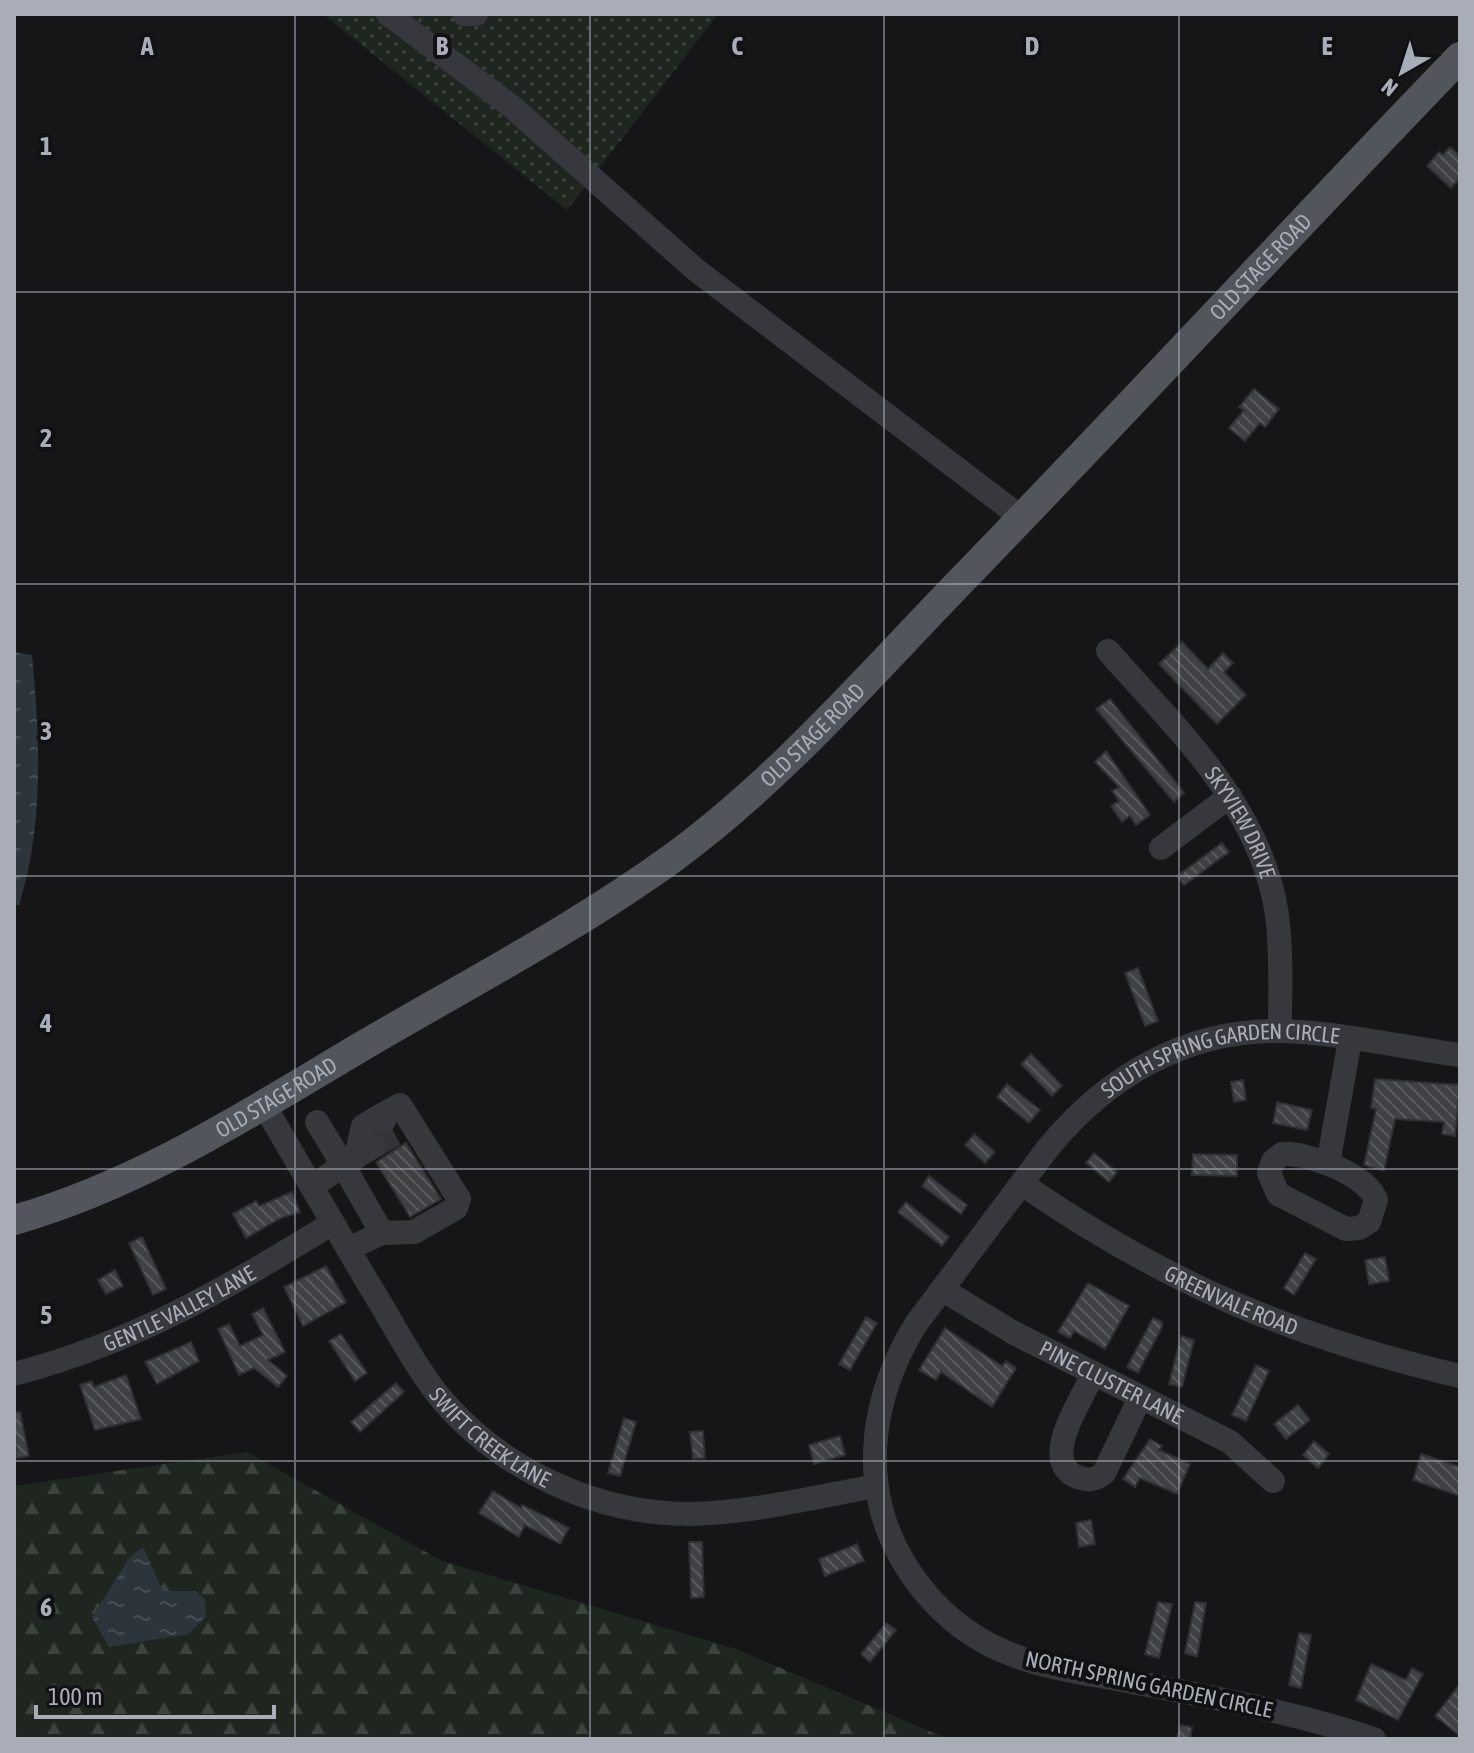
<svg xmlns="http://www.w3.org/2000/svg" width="1474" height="1753" viewBox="0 0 1474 1753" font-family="'Asap Condensed',sans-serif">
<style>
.grass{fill:url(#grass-dots)}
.forest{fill:url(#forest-firs)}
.water{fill:url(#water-ripples)}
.building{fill:url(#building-back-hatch);stroke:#303034;stroke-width:2}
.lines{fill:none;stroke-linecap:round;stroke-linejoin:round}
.minor-tunnel{stroke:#333438;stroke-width:24;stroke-dasharray:24 12;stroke-linecap:butt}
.minor{stroke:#37383d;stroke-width:24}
.major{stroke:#53555c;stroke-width:30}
.grid{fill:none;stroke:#a8adb8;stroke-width:2;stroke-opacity:0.55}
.labels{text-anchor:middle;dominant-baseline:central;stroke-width:8;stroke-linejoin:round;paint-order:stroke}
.street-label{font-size:22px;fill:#a8adb8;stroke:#111113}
.grid-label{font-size:26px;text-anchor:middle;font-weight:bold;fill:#a8adb8;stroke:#111113;stroke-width:8;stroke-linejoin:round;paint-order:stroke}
</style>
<defs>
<pattern id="grass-dots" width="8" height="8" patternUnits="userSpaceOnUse" patternTransform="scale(2)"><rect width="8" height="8" fill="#1e261f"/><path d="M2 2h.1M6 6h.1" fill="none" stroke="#3c433d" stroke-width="1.8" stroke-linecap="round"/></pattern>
<pattern id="forest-firs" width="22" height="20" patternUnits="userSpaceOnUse" patternTransform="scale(2)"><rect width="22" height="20" fill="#1e261f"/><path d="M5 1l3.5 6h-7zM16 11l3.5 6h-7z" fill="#3c433d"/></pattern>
<pattern id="water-ripples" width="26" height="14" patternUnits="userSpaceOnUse" patternTransform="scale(2)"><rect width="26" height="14" fill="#2c353c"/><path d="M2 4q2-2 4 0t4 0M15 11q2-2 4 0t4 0" fill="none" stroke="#485056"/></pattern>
<pattern id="building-back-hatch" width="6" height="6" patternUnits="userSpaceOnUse" patternTransform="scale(2)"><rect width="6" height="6" fill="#404145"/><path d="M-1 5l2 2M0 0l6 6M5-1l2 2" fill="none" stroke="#595a5e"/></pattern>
</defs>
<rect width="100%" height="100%" fill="#161618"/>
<polygon class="grass" points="323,14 718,14 567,210"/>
<polygon class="forest" points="247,1452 442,1561 736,1649 948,1739 14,1739 14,1486"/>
<g class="water">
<path d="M 14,652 L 32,655 C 40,738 44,825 19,905 L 14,904 Z"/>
<polygon points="143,1547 163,1591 195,1591 205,1599 206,1617 188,1634 109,1647 92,1617 130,1557"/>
</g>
<g class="building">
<polygon points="1450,147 1460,156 1460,178 1451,188 1427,166 1439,152 1443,155"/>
<polygon points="1254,389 1279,409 1265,427 1260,423 1245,441 1229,428 1244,410 1239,407"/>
<polygon points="1182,642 1208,669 1223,653 1233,663 1224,672 1246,695 1217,724 1159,664"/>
<polygon points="1110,699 1184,793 1174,802 1096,709"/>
<polygon points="1106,751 1150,815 1136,825 1130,816 1122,822 1111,806 1119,801 1112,791 1119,787 1095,762"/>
<polygon points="1222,843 1229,852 1184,885 1177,876"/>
<polygon points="1138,968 1158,1021 1145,1026 1125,973"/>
<polygon points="1031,1054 1062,1086 1052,1096 1021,1064"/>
<polygon points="1375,1079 1460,1085 1455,1136 1442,1134 1444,1122 1395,1119 1384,1171 1364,1165 1376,1109 1371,1108"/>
<polygon points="1243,1080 1246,1100 1234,1102 1231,1082"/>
<polygon points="1007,1084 1040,1110 1029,1123 997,1097"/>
<polygon points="1277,1102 1312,1110 1307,1130 1273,1123"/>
<polygon points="974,1134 995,1152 985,1163 965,1145"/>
<polygon points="406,1143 441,1199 410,1217 376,1162"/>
<polygon points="1094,1153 1117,1172 1109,1182 1086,1163"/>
<polygon points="1193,1154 1237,1155 1237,1176 1192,1175"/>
<polygon points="929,1176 967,1205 961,1214 922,1186"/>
<polygon points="292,1192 300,1212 281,1218 246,1238 233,1214 256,1201 259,1206"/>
<polygon points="906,1202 949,1237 942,1246 898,1212"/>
<polygon points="142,1237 166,1289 153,1295 129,1243"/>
<polygon points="1305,1253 1316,1259 1294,1295 1284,1288"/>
<polygon points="1385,1257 1389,1281 1369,1284 1365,1260"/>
<polygon points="326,1266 346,1302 303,1326 284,1287"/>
<polygon points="115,1270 123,1286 106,1294 98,1280"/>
<polygon points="1088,1283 1129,1306 1105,1349 1074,1331 1070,1338 1058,1332"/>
<polygon points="263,1308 285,1352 268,1360 287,1376 278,1387 254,1368 239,1375 218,1329 229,1324 240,1346 263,1335 252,1314"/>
<polygon points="866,1317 877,1323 850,1370 839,1364"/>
<polygon points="1153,1318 1162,1322 1162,1327 1138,1373 1127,1367"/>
<polygon points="945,1328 1002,1366 1006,1361 1016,1368 992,1407 941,1372 936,1380 919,1370"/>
<polygon points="341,1334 367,1373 355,1381 329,1341"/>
<polygon points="1181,1336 1194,1340 1182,1387 1169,1384"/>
<polygon points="191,1342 199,1361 157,1384 145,1362"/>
<polygon points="1256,1365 1269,1371 1246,1421 1232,1415"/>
<polygon points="126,1375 141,1419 95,1430 80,1385 92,1381 94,1387"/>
<polygon points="396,1383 404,1392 360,1432 351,1422"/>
<polygon points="1298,1405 1310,1420 1286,1439 1274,1424"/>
<polygon points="20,1412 29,1456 16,1458 14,1413"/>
<polygon points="624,1418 636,1422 620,1476 608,1473"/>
<polygon points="703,1431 705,1458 693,1459 690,1432"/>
<polygon points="840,1436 845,1455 814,1464 809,1445"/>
<polygon points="1150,1439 1162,1446 1159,1450 1190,1464 1177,1494 1140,1478 1135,1487 1123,1479"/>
<polygon points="1314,1441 1329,1454 1318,1468 1303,1455"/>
<polygon points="1421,1454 1460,1467 1460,1496 1413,1480"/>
<polygon points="493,1491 521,1508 522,1505 569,1528 560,1544 525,1525 519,1537 479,1513"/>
<polygon points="1091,1520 1095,1544 1079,1547 1076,1523"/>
<polygon points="689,1542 702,1542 704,1597 691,1598"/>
<polygon points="857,1544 864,1561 825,1576 819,1559"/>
<polygon points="1158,1602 1172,1604 1159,1658 1145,1654"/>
<polygon points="1195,1602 1206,1603 1197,1657 1185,1653"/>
<polygon points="886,1623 896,1630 870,1662 861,1654"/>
<polygon points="1299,1633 1311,1635 1301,1688 1289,1685"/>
<polygon points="1371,1664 1406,1680 1412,1668 1423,1674 1398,1720 1356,1700"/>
<polygon points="1460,1684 1460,1736 1435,1716"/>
<polygon points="1180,1725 1192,1727 1190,1739 1177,1739"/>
</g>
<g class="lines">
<polyline class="minor-tunnel" points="374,1146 406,1128"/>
<g class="minor">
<polyline points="388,14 511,106 696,270 1022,518"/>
<polyline points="464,14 476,14"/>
<path id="s1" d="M 1108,651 C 1176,728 1262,808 1277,915 C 1282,953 1280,993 1280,1031"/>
<polyline points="1161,848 1230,796"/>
<path id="s2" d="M 264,1105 C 299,1164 333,1224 368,1283 C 392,1321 414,1366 443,1401 C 504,1471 597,1514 690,1514 C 751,1513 815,1497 876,1486"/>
<polyline points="380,1116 400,1105 459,1199 456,1208 414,1232 382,1233"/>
<polyline points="317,1122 343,1165 374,1146"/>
<path d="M 1282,1154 C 1307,1152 1368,1175 1376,1200 L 1369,1222 L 1359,1228 L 1346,1229 L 1278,1194 L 1269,1173 L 1273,1161 Z"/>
<polyline points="356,1157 363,1126 380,1116 384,1121"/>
<polyline points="1328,1164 1350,1040"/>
<path id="s3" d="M 1022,1184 C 1166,1283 1290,1336 1460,1376"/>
<polyline points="312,1187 343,1165 382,1233 348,1249"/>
<path id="s4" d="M 943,1290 L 1014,1333 L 1230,1442 L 1273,1481"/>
<path id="s5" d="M 14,1374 C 137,1342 226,1288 333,1223"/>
<path d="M 1093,1374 C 1082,1399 1040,1459 1075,1476 C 1087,1481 1094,1481 1104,1473 L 1140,1398"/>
<path id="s6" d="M 1374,1739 C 1294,1712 1210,1697 1127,1681 C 1086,1673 1041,1668 1003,1651 C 944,1626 897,1570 881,1508 C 865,1444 882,1379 916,1324 L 1048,1148 C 1106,1077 1185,1030 1279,1031 C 1338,1032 1401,1047 1460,1055"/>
</g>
<path class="major" id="s7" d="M 14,1220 C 138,1185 250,1113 359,1048 C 464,986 575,929 674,857 C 780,779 868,677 959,583 C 1128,409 1292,231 1460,57"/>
</g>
<path class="grid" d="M 295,14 L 295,1739M 590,14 L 590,1739M 884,14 L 884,1739M 1179,14 L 1179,1739M 14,292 L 1460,292M 14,584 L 1460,584M 14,876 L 1460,876M 14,1169 L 1460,1169M 14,1461 L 1460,1461"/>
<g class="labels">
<g class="street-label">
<text stroke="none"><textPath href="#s7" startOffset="1588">OLD STAGE ROAD</textPath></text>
<text stroke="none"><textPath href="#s7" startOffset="940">OLD STAGE ROAD</textPath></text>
<text stroke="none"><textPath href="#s1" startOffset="218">SKYVIEW DRIVE</textPath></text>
<text stroke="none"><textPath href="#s6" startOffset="1192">SOUTH SPRING GARDEN CIRCLE</textPath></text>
<text stroke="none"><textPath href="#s7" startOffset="290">OLD STAGE ROAD</textPath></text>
<text stroke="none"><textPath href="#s3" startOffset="240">GREENVALE ROAD</textPath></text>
<text stroke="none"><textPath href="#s5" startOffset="178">GENTLE VALLEY LANE</textPath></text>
<text stroke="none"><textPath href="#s4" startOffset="192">PINE CLUSTER LANE</textPath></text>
<text stroke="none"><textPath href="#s2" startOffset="406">SWIFT CREEK LANE</textPath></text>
<text transform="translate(1149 1684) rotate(12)">NORTH SPRING GARDEN CIRCLE</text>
</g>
</g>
<g class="grid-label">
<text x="147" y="55">A</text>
<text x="442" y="55">B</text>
<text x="737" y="55">C</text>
<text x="1032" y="55">D</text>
<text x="1327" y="55">E</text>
<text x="46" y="155">1</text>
<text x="46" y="447">2</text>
<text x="46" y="740">3</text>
<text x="46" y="1032">4</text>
<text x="46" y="1324">5</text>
<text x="46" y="1616">6</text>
</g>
<rect width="1474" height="1753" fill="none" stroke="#a8adb8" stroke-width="32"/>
<g transform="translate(1402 72) rotate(219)" stroke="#111113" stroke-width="6" paint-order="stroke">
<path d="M0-6L14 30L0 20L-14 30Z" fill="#a8adb8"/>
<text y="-12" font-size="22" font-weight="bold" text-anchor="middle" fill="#a8adb8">N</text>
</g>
<path d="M36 1705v12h238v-12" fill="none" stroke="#a8adb8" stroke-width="4"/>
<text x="48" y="1705" font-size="24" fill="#a8adb8" stroke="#111113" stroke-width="6" paint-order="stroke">100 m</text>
</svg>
